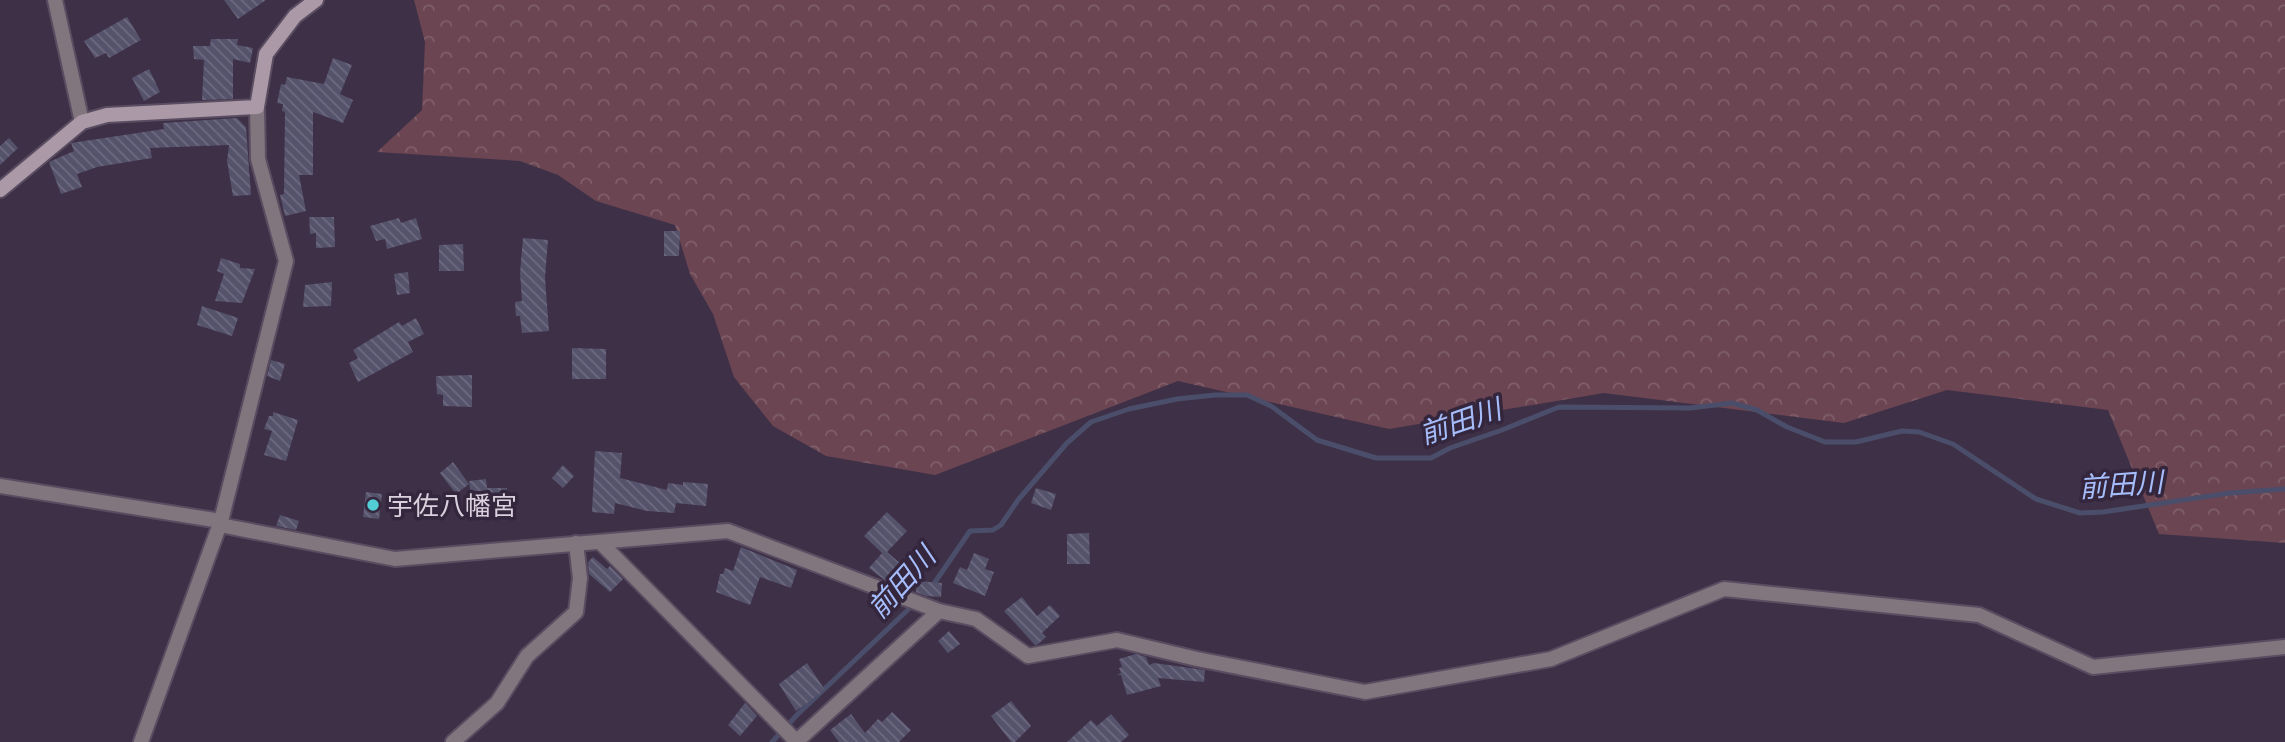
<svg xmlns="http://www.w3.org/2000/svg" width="2285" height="742" viewBox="0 0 2285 742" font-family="'PT Sans Narrow','Noto Sans JP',sans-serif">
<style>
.forest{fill:url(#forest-crowns)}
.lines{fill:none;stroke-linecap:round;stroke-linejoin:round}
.stream{stroke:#4b4e6a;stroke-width:5}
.building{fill:url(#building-back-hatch)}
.street-casing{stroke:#5a4d61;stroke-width:18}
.secondary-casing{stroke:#5a4d61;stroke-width:18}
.street{stroke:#81767e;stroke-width:14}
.secondary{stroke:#ab99a7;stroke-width:14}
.poi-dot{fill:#52ccd5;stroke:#34263c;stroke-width:2.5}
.labels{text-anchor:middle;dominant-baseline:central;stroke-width:7;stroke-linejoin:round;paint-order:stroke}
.poi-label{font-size:26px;fill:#d9d0de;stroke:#34263c;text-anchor:start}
.water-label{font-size:28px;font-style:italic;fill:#a6bdfc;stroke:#34263c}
</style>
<defs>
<pattern id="forest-crowns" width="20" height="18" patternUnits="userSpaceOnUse" patternTransform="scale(1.75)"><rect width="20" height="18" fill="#6b4552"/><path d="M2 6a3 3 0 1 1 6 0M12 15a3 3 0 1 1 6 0" fill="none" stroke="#805f6a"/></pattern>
<pattern id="building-back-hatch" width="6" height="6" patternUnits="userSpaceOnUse" patternTransform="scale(1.75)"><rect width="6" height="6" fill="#55526c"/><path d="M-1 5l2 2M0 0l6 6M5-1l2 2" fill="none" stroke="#6d6a81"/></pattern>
</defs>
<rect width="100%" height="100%" fill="#3e3046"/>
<polygon class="forest" points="414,0 2285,0 2285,543 2159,534 2108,410 1947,390 1844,423 1604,393 1389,429 1178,381 935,475 826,456 773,426 734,377 713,314 690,274 675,225 596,201 558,175 520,161 377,152 422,110 425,42"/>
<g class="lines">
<g class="stream">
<polyline points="931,588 970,531 993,530 1001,525 1018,500 1067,443 1091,422 1129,409 1177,399 1215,395 1247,395 1271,406 1317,440 1376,458 1431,458 1450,448 1502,430 1559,407 1690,408 1732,403 1757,410 1787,427 1825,442 1856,442 1902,431 1919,432 1953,444 2036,499 2080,513 2103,512 2230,493 2285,489"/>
<polyline points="772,742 797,715 914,604"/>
</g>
</g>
<g class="building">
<polygon points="224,0 266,0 238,19"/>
<polygon points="127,17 141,40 109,58 106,53 95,58 84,41"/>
<polygon points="211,39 238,39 237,45 253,48 250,63 233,59 233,99 202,100 204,60 194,59 193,46 210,46"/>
<polygon points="333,58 352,65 340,94 353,100 343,123 313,112 313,175 299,175 306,211 285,216 280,195 284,194 285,112 282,111 283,104 277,103 281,84 285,85 287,77 324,84"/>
<polygon points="149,69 160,92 144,101 132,78"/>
<polygon points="237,118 246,127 251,195 233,196 227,161 229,145 150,148 152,158 97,167 77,174 82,187 61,194 49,162 74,151 71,143 164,129 163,123"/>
<polygon points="9,138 18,148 0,165 0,146"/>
<polygon points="309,217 334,217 335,247 316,248 316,233 310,234"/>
<polygon points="399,218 401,223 416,218 422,239 387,249 385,239 376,241 370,226"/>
<polygon points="664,231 680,231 679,256 664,256"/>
<polygon points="523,238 548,240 545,278 549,331 522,333 520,316 516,316 515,302 522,301 520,273"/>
<polygon points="463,244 464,271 439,271 439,245"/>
<polygon points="221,258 240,264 240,268 255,269 242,303 215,301 224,274 217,271"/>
<polygon points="408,272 410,293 397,295 394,274"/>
<polygon points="332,282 331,306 303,307 305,285"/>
<polygon points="202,306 238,318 232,336 197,325"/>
<polygon points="416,318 424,334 408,342 413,352 358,382 349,363 358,358 353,350 399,322 402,326"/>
<polygon points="572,348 606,349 606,379 572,379"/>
<polygon points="271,360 285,364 280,381 267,376"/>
<polygon points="472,375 472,407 443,406 443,395 437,394 436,376"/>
<polygon points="273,412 298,420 286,461 264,455 272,431 264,429 269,416 273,416"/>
<polygon points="595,451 622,453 620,478 667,490 668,483 683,485 683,482 708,484 706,506 676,503 674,513 647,511 615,503 614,514 592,512"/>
<polygon points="453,462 469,484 456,494 440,473"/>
<polygon points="563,465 574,476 563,488 552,478"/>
<polygon points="486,479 487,488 507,488 508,515 495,516 494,512 473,514 469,481"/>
<polygon points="1036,488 1056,494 1051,510 1031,503"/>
<polygon points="366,492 382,494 379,519 363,517"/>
<polygon points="887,512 907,531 887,552 901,564 886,581 869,568 882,553 864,536"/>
<polygon points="280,515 299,521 296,530 276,526"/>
<polygon points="1089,533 1090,564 1067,564 1067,534"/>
<polygon points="741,547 797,570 791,588 760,577 750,605 716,592 720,574 723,574 725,568 733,571"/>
<polygon points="974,553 989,559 985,569 994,572 985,596 953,583 960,567 967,570"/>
<polygon points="593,557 607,569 610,566 623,579 610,592 589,574 588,562"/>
<polygon points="917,581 942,583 941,597 926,596 916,592"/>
<polygon points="1022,597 1037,616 1050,605 1060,616 1042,633 1046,637 1037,645 1035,645 1004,611"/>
<polygon points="949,631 960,644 948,653 938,641"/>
<polygon points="1136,654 1146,657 1149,665 1154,663 1205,670 1204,682 1158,678 1161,686 1127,695 1121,675 1117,675 1121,673 1119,668 1122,667 1119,659"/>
<polygon points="807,663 825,690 796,711 779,684"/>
<polygon points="1011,701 1031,726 1015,742 1011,742 991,716"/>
<polygon points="745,703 757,716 740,736 728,725"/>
<polygon points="892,712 911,730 899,742 839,742 830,730 851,714 865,733 878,719 882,722"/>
<polygon points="1111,714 1129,735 1121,742 1067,742 1091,720 1097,726"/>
</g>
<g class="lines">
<g class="street-casing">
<g id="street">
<polyline points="55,0 82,122"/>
<polyline points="0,486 221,521"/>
<polyline points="220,525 395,559 728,531 939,611 976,619 1028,656 1117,640 1197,659 1365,692 1551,659 1724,589 1979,615 2093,667 2285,647"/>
<polyline points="600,542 797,742"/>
<polyline points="141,742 221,521 286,261 258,159 257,107"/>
<polyline points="453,742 497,703 527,656 576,612 580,578 576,543"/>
<polyline points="796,742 939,611"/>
</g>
</g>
<g class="secondary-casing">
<polyline id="secondary" points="0,190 82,122 107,115 257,107 266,54 295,16 316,0"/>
</g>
<use href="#street" class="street"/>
<use href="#secondary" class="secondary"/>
</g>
<circle class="poi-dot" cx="373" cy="505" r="7"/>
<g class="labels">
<g class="poi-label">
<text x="387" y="505">宇佐八幡宮</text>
</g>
<g class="water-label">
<text transform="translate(1460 421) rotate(-19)">前田川</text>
<text transform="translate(2121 484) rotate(-4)">前田川</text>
<text transform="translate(901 582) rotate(-48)">前田川</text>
</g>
</g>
</svg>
